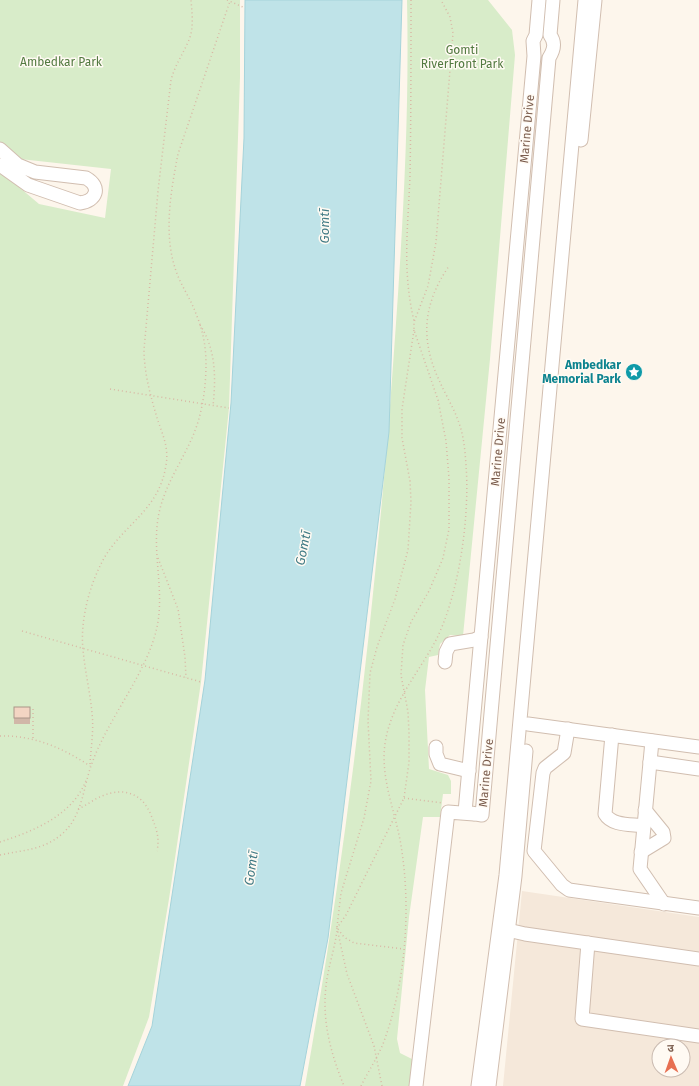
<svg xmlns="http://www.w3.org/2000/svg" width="699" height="1086" viewBox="0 0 699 1086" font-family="'Fira Sans','Noto Sans Devanagari',sans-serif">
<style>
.residential{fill:#f5e8da;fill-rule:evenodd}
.green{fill:#d8ecc9}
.water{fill:#bfe3e8;stroke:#a5d3da}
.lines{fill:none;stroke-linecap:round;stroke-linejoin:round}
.minor-casing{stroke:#d1beb0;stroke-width:15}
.path{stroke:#d9b8a5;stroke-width:1.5;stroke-dasharray:1 3;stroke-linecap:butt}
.minor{stroke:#fff;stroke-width:13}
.wall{fill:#d1b7a8}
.building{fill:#f3d5c3;stroke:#aa9588}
.labels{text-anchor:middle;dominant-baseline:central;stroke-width:3;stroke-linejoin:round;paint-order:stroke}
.park-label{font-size:12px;fill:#537a41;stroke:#fffaf3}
.street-label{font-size:12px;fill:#7a5c4d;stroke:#fffaf3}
.culture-label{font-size:12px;font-weight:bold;fill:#0d838f;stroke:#fffaf3;text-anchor:end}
.water-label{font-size:13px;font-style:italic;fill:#437c86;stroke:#fffaf3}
</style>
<rect width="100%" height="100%" fill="#fdf6ec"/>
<path class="residential" d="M 522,891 L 699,917 L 699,1086 L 503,1086 ZM 659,1046 L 683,1046 L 683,1070 L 659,1070 Z"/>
<g class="green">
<polygon points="0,0 240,0 240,77 229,408 201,682 169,899 149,1017 123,1086 0,1086 0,171 39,204 105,218 111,169 20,159 0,142"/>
<path d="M 407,0 L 488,0 L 512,30 L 515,55 L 490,359 L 463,636 L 450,635 L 440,644 L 438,655 L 429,657 L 425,690 L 429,769 L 448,775 L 451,781 L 451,794 L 443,794 L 440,817 L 423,817 L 409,917 L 397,1039 L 400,1053 L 414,1060 L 411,1086 L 305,1086 C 345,861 372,634 390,406 C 400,271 410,135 407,0 Z"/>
</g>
<polygon class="water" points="245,0 402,0 389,432 328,938 300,1086 128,1086 152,1026 205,680 231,403 244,138"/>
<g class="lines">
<g class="minor-casing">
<g id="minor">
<path d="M 539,0 L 536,35 L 533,41 L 534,56 L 465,812 L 482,815 L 549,58 C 554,50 556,43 550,35 L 553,0"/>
<polyline points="581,140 595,0"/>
<path d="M 0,149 L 18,165 L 35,172 L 86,178 C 102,187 96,201 80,203 L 28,185 L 0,165"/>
<polyline points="445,662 446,652 450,644 474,640 481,637"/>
<polyline points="528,724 699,747"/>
<polyline points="568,729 564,753 545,768 543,773 534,851 562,885 569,890 699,908"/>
<path d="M 612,735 L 605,814 C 612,826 631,824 644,826"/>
<polyline points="652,741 640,869 664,904"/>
<polyline points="436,747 436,754 440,764 469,771"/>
<polyline points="650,762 699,769"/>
<polyline points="641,852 664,838 663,832 645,810"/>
<polyline points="508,930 525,934 699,959"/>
<polyline points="588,943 582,1019 699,1036"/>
<polyline points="416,1086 448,812 474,814"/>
<polyline points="478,1086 506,875 585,0"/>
<polyline points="489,1086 515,876 526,751"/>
</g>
</g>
<g class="path">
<polyline points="227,0 245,8"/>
<path d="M 411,0 C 411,59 411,117 410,176 C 408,228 402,270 414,321"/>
<path d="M 200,325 C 216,349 216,378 213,406"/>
<polyline points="110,389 229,408"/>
<polyline points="158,558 178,609 185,657 186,678"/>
<polyline points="22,631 201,682"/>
<path d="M 0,736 C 33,735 63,748 90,766"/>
<polyline points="33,738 33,708"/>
<path d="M 90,764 C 91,747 94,730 92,713 C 90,692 85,671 83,650 C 80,621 89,587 102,562 C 121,525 159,512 166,465 C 169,449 163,435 158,421 C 151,398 144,373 144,350 L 158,191 L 171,80 C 175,65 183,54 189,40 C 194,28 192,13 191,0"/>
<polyline points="404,798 443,803"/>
<path d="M 78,809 C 86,806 94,799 102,796 C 124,787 142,793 151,815 C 156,828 160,837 157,851"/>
<path d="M 0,842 C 34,831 74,815 87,778"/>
<path d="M 0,855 C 23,850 44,850 62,834 C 82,817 83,789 91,766 C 107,719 147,674 157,627 C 165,589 151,551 159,513 C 165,485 181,463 192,438 C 202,416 206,388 206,364 C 206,347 203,330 196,314 C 191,299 181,286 176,271 C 163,234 171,190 178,154 L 230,1"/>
<polyline points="337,927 341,893 364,818 371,781 368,721 370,673 377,647 395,599 408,550 411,502 410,481 402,438 402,409 414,330"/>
<polyline points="338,929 344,937 354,943 404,949"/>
<path d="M 337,931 C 335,945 331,959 328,973 C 320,1014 329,1049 344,1086"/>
<path d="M 361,1086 C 368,1072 377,1058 383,1044 C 405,985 411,914 402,852 C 397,813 378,777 386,738 C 393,702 418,673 435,642 C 459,596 470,517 466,465 C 465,451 464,437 459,423 C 454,408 445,394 439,380 C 420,339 423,304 449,266"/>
<polyline points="382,1086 374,1046 347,974 337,928 346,915 404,798 409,762 409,733 408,712 401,675 403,645 411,622 429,591 443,558 449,529 449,478 446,441 438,400 414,330 414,322 428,286 436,242 453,33 450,17 441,0"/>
</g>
<use href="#minor" class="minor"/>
</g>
<rect class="wall" x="14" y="707" width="16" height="17"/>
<rect class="building" x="14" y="707" width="16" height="11"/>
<defs>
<g id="sight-disc" transform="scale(0.9)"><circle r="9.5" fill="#0f9aa8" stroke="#fffaf3"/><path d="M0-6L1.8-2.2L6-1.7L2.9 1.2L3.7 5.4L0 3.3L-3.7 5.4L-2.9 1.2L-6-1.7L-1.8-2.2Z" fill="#fff"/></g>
</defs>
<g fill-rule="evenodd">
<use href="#sight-disc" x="634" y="372"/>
</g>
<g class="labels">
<g class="park-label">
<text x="462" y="50">Gomti<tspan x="462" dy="14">RiverFront Park</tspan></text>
<text x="61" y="62">Ambedkar Park</text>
</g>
<g class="street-label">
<text transform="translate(527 129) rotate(-85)">Marine Drive</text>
<text transform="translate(498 452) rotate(-85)">Marine Drive</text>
<text transform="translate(486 773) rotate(-85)">Marine Drive</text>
</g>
<g class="culture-label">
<text x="621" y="365">Ambedkar<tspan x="621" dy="14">Memorial Park</tspan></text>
</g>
<g class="water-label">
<text transform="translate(324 226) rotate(-90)">Gomtī</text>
<text transform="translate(303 548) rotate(-79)">Gomtī</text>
<text transform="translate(251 868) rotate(-82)">Gomtī</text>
</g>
</g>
<g transform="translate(671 1058) rotate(358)"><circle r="19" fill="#fffaf3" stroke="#cabbb1"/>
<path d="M0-3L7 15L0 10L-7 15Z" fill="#e76f51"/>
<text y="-6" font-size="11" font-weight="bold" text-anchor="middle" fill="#7a5c4d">उ</text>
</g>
</svg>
